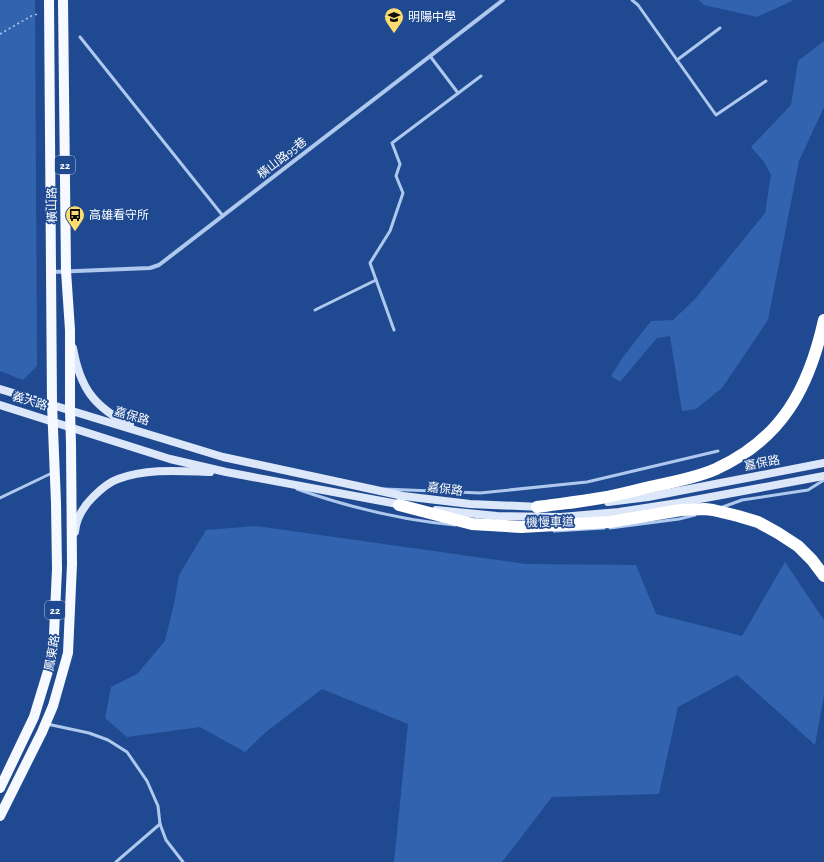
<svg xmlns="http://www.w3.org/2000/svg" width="824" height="862" viewBox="0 0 824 862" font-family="'Alegreya Sans','Noto Sans TC',sans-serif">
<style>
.green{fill:#3263ae}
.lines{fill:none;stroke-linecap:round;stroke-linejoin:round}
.path{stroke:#afc8ed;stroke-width:1.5;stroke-dasharray:2 3;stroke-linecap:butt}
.lane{stroke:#afc8ed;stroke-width:3}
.street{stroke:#afc8ed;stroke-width:4}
.secondary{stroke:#dce7fa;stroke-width:8}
.primary{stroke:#f6f9ff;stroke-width:10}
.highway{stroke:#fff;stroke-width:12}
.labels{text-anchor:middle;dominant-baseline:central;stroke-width:3.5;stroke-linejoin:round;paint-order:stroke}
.shield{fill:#1f4a91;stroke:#bcc9de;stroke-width:1}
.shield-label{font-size:11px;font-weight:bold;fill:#fff}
.poi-label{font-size:12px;fill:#fff;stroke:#1f4a91;text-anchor:start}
.street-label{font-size:12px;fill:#fff;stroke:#1f4a91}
</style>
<rect width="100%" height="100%" fill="#1f4a91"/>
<g class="green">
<polygon points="0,0 35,0 37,366 23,380 0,371"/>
<polygon points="699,0 794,0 757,17 704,5"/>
<polygon points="824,41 824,107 799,161 768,320 722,388 696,409 682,411 670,336 657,338 620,382 611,376 623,357 651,321 673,320 695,299 765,213 771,175 764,162 751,147 791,105 798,61"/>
<polygon points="256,526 526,564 636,565 656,614 742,636 785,562 824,620 824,695 815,745 737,675 678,707 659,794 552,797 502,862 394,862 408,724 322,689 266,732 245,752 200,727 127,737 105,718 111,687 137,674 165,641 174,604 179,575 206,530"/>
</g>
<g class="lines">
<polyline class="path" points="0,34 33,15 39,14"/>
<g class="lane">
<polyline points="632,0 638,5 716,115 766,81"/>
<polyline points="80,37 223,216"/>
<polyline points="430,56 458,93"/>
<polyline points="677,60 720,28"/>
<polyline points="315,310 376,280"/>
<polyline points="394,330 370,263 390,231 403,193 396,176 400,164 392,143 481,76"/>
<path d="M 297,489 C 348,507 401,520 455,525"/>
<polyline points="384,489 480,493 587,482 718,451"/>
<polyline points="0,498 52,473"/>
<polyline points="720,508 742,500 808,490 824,480"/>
<polyline points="610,528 679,519 695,515"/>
<polyline points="554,531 604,528"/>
<polyline points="47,724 89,733 108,740 127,752 147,781 158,806 160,824 166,840 183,862"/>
<polyline points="116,862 160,824"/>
</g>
<polyline class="street" points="52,272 150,268 159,265 503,0"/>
<g class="secondary">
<path d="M 73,348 C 80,388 94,407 130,425"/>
<polyline points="0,389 223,457 362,487 403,496 470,504 541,507"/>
<polyline points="0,405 170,459 226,472 403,505"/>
<polyline points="608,502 648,497 824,463"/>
<polyline points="436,510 497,516 561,517 619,512 678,503 824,476"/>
<path d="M 75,532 C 76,519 84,506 93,497 C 100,490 109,482 118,479 C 147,468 180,471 210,472"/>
</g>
<g class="primary">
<polyline points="0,788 34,717 48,671 54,635 57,569 56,503 52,404 49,0"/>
<polyline points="0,816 42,732 53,706 68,653 72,564 71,444 70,410 70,330 66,271 63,0"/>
</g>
<g class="highway">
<polyline points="399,505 472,524 521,527 610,522 681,510 705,509 713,510 738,516 758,522 778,533 798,546 812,560 824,576"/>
<path d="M 537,507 C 558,504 580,502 601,498 C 619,495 636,490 654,486 C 674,482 698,477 716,469 C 782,439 809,388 824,320"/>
</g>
</g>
<defs>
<g id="school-pin" transform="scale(1)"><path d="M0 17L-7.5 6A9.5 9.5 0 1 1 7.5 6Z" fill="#fcdb6f" stroke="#1f4a91"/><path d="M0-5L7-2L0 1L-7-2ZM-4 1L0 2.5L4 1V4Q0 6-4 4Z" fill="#111"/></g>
<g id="bus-pin" transform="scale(1)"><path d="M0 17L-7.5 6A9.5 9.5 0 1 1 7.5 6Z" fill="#fcdb6f" stroke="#1f4a91"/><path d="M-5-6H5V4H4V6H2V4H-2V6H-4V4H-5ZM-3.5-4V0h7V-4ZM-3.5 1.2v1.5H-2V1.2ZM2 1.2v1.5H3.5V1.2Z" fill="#111"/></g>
</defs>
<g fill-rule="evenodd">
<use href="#school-pin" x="394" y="17"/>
<use href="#bus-pin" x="75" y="215"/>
</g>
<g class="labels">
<g class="shield">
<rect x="55" y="156" width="20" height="18" rx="3"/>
<rect x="45" y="601" width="20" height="18" rx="3"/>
</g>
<g class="shield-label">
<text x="65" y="165">22</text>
<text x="55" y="610">22</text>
</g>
<g class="poi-label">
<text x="408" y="17">明陽中學</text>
<text x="89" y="215">高雄看守所</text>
</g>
<g class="street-label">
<text transform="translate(282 158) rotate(-38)">橫山路95巷</text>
<text transform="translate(52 205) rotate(-91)">橫山路</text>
<text transform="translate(30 401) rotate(17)">義大路</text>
<text transform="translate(132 416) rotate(17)">嘉保路</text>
<text transform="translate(762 463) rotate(-11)">嘉保路</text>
<text transform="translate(445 489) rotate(7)">嘉保路</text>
<text transform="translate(550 522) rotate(-1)">機慢車道</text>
<text transform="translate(52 653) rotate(-80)">鳳東路</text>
</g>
</g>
</svg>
